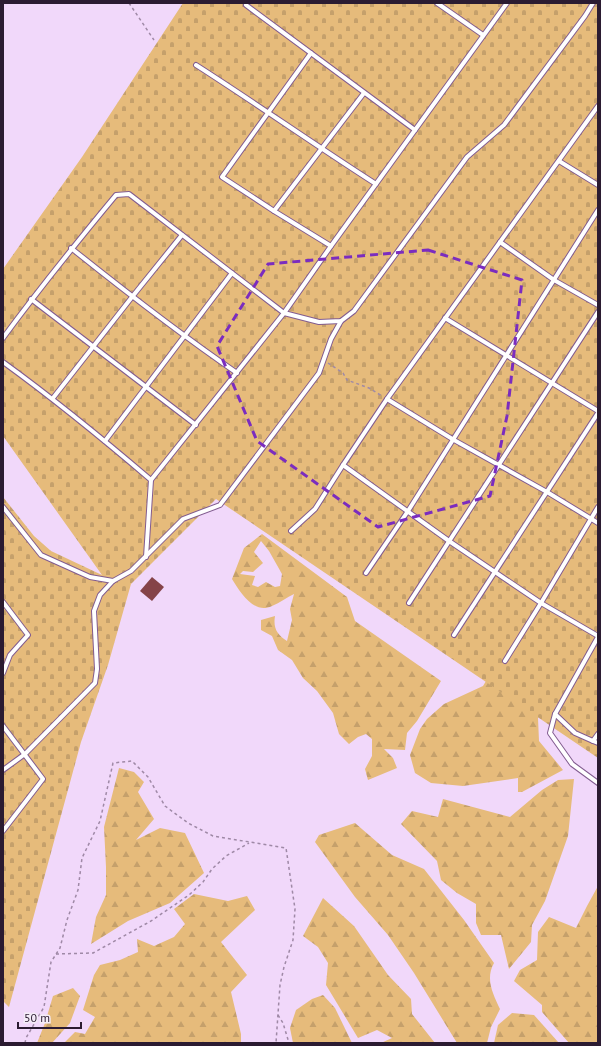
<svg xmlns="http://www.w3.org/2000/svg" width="601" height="1046" viewBox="0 0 601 1046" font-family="'PT Sans',sans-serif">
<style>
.forest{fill:url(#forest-firs);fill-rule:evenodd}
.cemetery{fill:url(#cemetery-stones)}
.building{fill:#854348}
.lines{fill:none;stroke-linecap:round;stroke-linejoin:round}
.service-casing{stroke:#825c90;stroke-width:6}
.path{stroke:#9f89a6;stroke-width:1.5;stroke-dasharray:3 3;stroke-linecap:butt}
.service{stroke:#fff;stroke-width:4}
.marked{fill:none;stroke:#7b2cbf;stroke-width:3;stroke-dasharray:8 5;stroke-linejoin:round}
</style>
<defs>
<pattern id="forest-firs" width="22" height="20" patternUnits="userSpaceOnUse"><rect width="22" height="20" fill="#e6bb7b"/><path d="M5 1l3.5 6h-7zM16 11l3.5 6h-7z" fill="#c5a06b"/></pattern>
<pattern id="cemetery-stones" width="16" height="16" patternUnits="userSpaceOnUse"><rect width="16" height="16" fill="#e6bb7b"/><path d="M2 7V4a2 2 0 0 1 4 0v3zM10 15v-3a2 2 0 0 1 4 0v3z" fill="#c5a06b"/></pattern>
</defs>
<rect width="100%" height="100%" fill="#f1d8fa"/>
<g class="forest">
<path d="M 262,534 L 347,597 L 355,621 L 441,681 L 417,721 L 407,733 L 405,750 L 384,749 L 393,758 L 397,768 L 368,780 L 365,769 L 372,756 L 372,739 L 366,734 L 358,737 L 349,744 L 339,734 L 333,713 L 317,691 L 303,678 L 292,660 L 278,650 L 272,636 L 261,630 L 261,620 L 275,616 C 273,628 277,635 287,641 L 292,620 L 290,609 L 294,594 C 287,597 280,603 272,606 C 254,615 240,592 232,579 L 244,548 ZM 261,541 L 269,551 L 282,574 L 280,586 L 275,587 L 266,582 L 258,587 L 252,585 L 255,576 L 240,574 L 243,571 L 253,572 L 263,563 L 254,552 Z"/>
<polygon points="492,671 539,701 538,718 539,741 563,770 522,792 518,792 518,778 463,786 431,783 415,773 410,755 420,729 427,719 444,704 483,686"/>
<polygon points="119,768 134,772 144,782 138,792 154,819 136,840 160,828 185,833 204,873 170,903 128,921 91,944 96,917 106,895 106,867 104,827"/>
<polygon points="574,779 568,836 545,901 532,925 531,942 509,969 501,935 481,935 476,923 476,904 457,893 441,880 437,861 401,824 412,811 438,817 443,799 510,817 542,790 558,780"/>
<path d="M 355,823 L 392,855 L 424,869 L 464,920 L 494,963 C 485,979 493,994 500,1009 L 491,1027 L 487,1043 L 457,1043 L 414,973 L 388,935 L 355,897 L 315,842 L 319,835 Z"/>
<polygon points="598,886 598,1043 569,1043 542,1012 542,1005 514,981 520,970 537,960 538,932 549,917 576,928 587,906"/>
<polygon points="194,894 228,901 247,896 255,910 221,942 247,975 231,992 241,1034 241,1043 64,1043 75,1032 85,1034 95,1017 83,1010 94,975 100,965 120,960 138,952 137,939 154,946 174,937 185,924 174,909"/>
<polygon points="323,898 354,926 388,975 411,999 412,1014 435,1043 381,1043 392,1038 377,1030 358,1038 326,985 328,963 318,947 303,936"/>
<polygon points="73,988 80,996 70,1023 52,1043 37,1043 45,1023 53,996"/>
<polygon points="323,995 335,1008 352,1043 293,1043 290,1028 296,1010 312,999"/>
<polygon points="512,1013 534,1015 559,1043 494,1043 498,1025"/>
</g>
<polygon class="cemetery" points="183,3 598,3 598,758 216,499 131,584 108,665 81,742 9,1007 3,1001 3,497 34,536 51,551 102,575 3,436 3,269 82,157"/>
<polygon class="building" points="152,577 164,587 152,601 140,591"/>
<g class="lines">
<g class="service-casing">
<g id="service">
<polyline points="437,3 483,35"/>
<polyline points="246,5 415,130"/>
<polyline points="311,53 222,177 274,211 331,246"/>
<path d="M 196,65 C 257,104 315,145 376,184"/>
<polyline points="598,106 387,399 343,465 449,541 541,603 598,636"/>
<polyline points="559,161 598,185"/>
<polyline points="274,211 364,93"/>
<polyline points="500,242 554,280 598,305"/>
<path d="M 71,248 C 126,292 180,334 237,373"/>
<polyline points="31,299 196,425"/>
<polyline points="445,318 598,411"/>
<path d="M 3,338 C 39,289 77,242 116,195 L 129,194 L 284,313 L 319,322 L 341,321 L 354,311 L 467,157 L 504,125 L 585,16 L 593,3"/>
<path d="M 3,362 C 54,399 103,439 151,480"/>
<polyline points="53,398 132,297 182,235"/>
<polyline points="387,399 454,440 547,492 598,523"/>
<polyline points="105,441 232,273"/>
<polyline points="3,507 41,555 90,577 113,581"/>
<polyline points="291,531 315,509 343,465"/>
<polyline points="146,557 151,480 284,313 331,246 507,3"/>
<polyline points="366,573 408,511 598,210"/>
<polyline points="3,602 28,635 10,655 3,673"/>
<polyline points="409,603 598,312"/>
<polyline points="454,635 598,413"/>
<polyline points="598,637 555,714 550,733 572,764 598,783"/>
<polyline points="505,661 541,603 598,507"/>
<polyline points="555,714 575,733 593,741"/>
<polyline points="3,726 43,779 3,831"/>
<polyline points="598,734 593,741 598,743"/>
<polyline points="3,770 25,754 95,683 97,669 94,611 100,595 113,581 131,571 183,519 220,505 319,373 331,339 341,321"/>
</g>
</g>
<g class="path">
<polyline points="129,3 154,40"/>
<polyline points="328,363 343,373 347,380 369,388 382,396"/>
<polyline points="56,954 93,953 151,921 189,895 203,882 212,869 226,856 249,843"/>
<polyline points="278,1015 283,1023 289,1043"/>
<polyline points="25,1043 26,1038 44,1007 51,962 60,948 67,920 78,890 82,858 100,821 113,763 132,761 148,777 165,806 188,823 213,836 286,848 295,909 293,940 284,967 280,985 276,1043"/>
</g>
<use href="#service" class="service"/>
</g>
<path class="marked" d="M 428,250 L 522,280 L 507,416 L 490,496 L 378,527 L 257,441 L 217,346 L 268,264 Z"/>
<rect width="601" height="1046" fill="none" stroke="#2b1b31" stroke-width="8"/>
<path d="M18 1022v6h63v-6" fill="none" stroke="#2b1b31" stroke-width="2"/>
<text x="24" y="1022" font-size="12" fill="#2b1b31" stroke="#f4ecf7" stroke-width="3" paint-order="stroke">50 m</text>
</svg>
